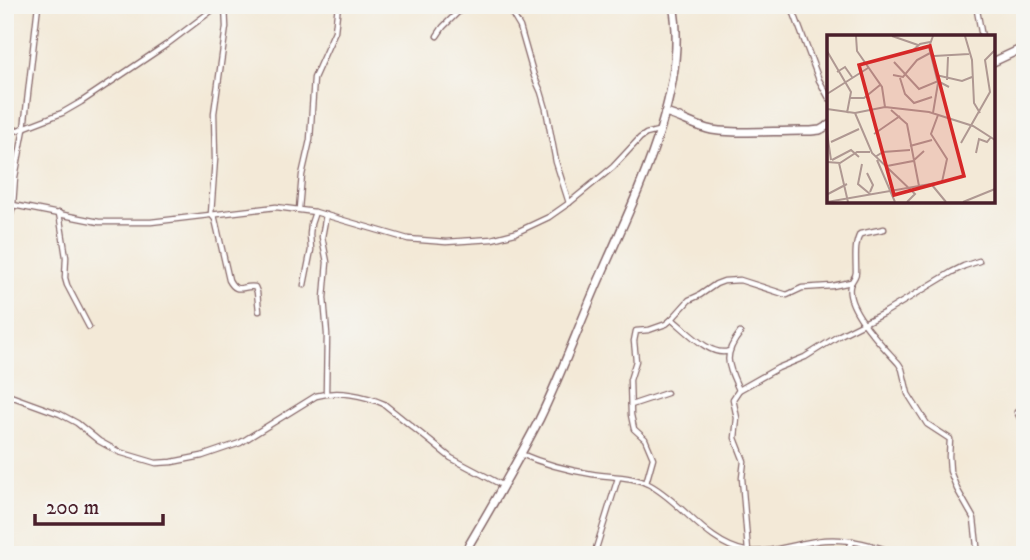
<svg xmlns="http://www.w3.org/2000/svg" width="1030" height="560" viewBox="0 0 1030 560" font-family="'IM FELL DW Pica',serif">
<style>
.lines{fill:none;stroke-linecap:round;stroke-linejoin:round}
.street-casing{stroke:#856667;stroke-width:7}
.secondary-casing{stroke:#856667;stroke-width:10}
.street{stroke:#fff;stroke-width:4.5}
.secondary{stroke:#fff;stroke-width:7}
.inset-road{fill:none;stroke:#af9892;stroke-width:2}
.view{fill:#d62828;fill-opacity:0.15;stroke:#d62828;stroke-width:3.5}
.inset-edge{fill:none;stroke:#4a1f2b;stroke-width:3.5}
</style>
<rect width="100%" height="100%" fill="#f6f6f2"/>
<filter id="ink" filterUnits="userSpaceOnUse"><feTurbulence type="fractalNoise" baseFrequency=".0143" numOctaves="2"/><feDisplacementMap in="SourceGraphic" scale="14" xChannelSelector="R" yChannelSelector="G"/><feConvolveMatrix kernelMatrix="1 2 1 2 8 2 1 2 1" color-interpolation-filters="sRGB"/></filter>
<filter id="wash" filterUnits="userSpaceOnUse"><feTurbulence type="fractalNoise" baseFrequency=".00686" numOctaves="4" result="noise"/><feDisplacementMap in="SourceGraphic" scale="28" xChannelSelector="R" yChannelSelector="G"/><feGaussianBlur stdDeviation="1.57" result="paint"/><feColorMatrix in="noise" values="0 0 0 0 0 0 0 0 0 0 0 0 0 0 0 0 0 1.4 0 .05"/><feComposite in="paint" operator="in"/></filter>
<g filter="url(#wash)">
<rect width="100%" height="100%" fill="#f3e9d7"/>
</g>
<g filter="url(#ink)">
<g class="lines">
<g class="street-casing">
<g id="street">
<path d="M 225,5 L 226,27 L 214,113 L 215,159 L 211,214 L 215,219 L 229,280 C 237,295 242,285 255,287 L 257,292 L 259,311"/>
<polyline points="507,5 520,27 534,76 541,92 546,109 556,162 569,203"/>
<polyline points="791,5 819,80 829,98"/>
<polyline points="976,5 982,37"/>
<polyline points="437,36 443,27 465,5"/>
<polyline points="5,135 62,113 81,102 166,45 219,5"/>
<polyline points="13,205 99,222 151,222 276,207 315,212 408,239 446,242 492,239 515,233 549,217 569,203 613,167 640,138 646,134 658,131"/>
<polyline points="299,209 302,175 310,140 314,78 335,31 338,5"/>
<polyline points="59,213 66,257 65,278 67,285 89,327"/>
<polyline points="326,215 322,237 327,262 324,298 327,334 326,393"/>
<path d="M 884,229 L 860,234 C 854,245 856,259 856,272 C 856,278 851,280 850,286 C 845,309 885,348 899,364 L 902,369 L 908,394 L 927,424 L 950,439 L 949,456 L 950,471 L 957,489 L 974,519 L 978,555"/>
<polyline points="5,239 13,205 15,177 24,129 38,5"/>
<polyline points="304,285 311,250 310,234 311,224 315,212"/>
<path d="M 672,319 C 686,330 711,358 729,351"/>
<path d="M 739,390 C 728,365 722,356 740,333"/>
<path d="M 5,394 L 60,414 L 77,423 L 99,441 L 119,452 L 156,463 L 172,462 L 202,456 L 240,443 L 316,396 C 338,390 364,395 384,404 L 451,458 L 502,485"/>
<polyline points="631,405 667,393"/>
<polyline points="1017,412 1025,428"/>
<path d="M 521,454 C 544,464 567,470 592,474 C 610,477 634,476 650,485 C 683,503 706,543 745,551 C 767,555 801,542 824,540 C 852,538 875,546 902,555"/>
<polyline points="646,483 653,458 645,439 634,429 631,415 630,380 636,361 634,341 636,331 649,330 666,324 672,319 689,300 700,295 716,284 724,281 740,280 787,295 802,288 832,286 851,282"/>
<polyline points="547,551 552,555"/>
<polyline points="594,555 618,478"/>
<polyline points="743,555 748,551 742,478 744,461 735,438 737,418 733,399 739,390 778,368 805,357 840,335 884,313 952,272 964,266 979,261"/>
<polyline points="794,555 802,544"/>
<polyline points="845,555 853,541"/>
</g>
</g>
<g class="secondary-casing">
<g id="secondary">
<polyline points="993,62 1025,47"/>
<path d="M 665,113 C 681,117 696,127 712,130 C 744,135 778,130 811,131 L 820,130 L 829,125"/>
<path d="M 463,555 C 489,511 515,466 539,420 C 562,373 580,322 602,273 C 635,197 690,89 673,5"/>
</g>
</g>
<use href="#street" class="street"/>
<use href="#secondary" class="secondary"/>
</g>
</g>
<g transform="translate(827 35)">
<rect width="168" height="168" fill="#f3e9d7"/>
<path class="inset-road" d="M 29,1 L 30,16 L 55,52 L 58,72M 65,1 L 91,10M 106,1 L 102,12 L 111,48 L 106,78M 138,1 L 145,25 L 147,68 L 153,78M 0,16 L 24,57 L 20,78M 84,17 L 93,9 L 103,7M 107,21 L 142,19M 67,27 L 92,54 L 111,46 L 122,52M 10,37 L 18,32 L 25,42M 66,40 L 76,42 L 90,25 L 105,17M 109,40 L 135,46 L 145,42M 73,43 L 78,59 L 87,68 L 105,62M 120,45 L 121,22M 0,59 L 41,33M 22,63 L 37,63 L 53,50M 0,74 L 28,78 L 58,72 L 102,77 L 146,91 L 168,105M 64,75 L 80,89 L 92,151M 28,78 L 45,118 L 88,159 L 80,167M 0,98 L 4,125M 47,99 L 73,81M 4,107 L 32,94M 134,108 L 163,57 L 158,25 L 168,15M 83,111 L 105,105M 149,118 L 152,104 L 160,107 L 164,102M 48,122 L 56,117 L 83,115M 5,125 L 24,115 L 32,122M 50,125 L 68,167M 0,127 L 13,128 L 30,117 L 43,117M 12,128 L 21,167M 35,129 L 31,149 L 43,159M 60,131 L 86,126 L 97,116M 40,138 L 46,150 L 43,157M 105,150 L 119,167M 1,159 L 20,149M 0,167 L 115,147 L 120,124 L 104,99 L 111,80M 136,167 L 168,154"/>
<path class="view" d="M 103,11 L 137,141 L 67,160 L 32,30 Z"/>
<rect width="168" height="168" class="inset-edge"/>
</g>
<rect width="1030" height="560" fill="none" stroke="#f6f6f2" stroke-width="28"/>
<path d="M35 514v10h128v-10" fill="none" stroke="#4a1f2b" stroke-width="3.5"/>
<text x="46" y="514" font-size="21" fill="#4a1f2b" stroke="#f6f6f2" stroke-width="5" paint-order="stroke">200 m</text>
</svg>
